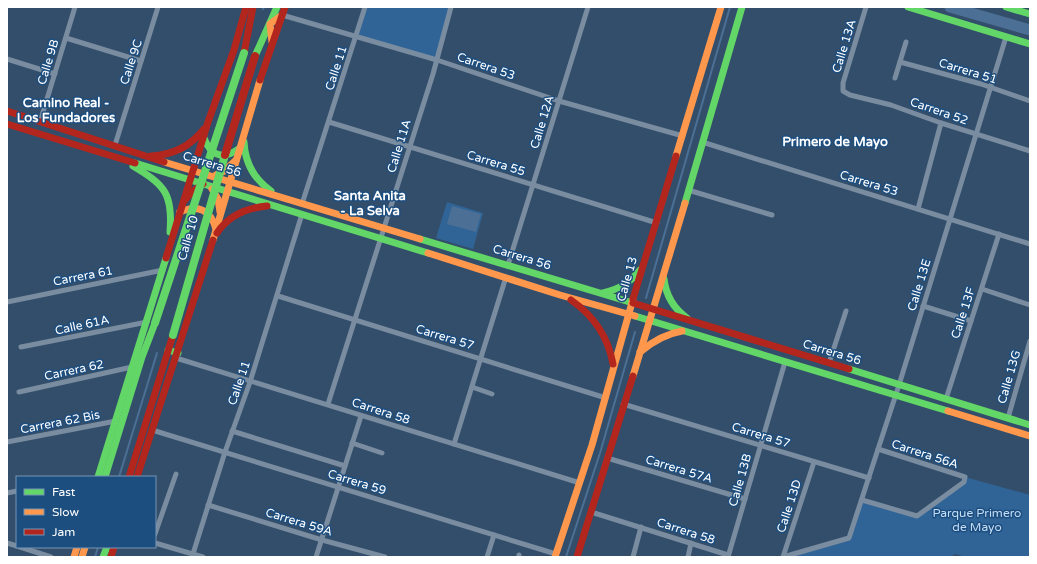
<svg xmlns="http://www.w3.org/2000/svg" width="1037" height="564" viewBox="0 0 1037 564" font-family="'Varela Round',sans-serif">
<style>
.green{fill:#306497}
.water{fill:#4c7095}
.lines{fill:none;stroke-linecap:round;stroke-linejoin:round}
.stream{stroke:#4c7095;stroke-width:2}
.river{stroke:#4c7095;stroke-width:11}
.street{stroke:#798ca0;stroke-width:5}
.fast{stroke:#63d668;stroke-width:7}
.slow{stroke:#ff974d;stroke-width:7}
.jam{stroke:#b3261e;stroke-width:7}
.fast-bridge{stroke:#63d668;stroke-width:8}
.jam-bridge{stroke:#b3261e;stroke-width:8}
.labels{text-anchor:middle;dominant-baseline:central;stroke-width:3;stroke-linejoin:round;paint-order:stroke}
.street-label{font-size:12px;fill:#fff;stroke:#1d4e80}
.park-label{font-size:12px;fill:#c5def7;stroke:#1d4e80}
.neighbourhood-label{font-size:13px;font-weight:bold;fill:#fff;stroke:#1d4e80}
</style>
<rect width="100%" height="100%" fill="#334e6a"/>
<g class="green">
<polygon points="365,7 451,7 437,60 356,37"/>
<polygon points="447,202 483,213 473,249 436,238"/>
<polygon points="965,477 1030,495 1030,557 968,557 954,554 953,557 783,557 849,538 862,500 917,516 964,482"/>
</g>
<polygon class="water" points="452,206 481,214 476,232 447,224"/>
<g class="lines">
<g class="stream">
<polyline points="263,9 264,7"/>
<polyline points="646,298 730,7"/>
<polyline points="119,477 157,353"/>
<polyline points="95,557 98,547"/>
<polyline points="566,557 600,453 635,332"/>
</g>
<polyline class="river" points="950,7 1030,30"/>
<g class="street">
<polyline points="866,7 843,83 843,91 850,95 891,105 941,123 1030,151"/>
<polyline points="282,15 437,60 559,101 683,136"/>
<polyline points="66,38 141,61"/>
<polyline points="7,59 55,74"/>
<polyline points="900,62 981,84 1030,101"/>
<polyline points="895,78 906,42"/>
<polyline points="40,122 75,7"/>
<polyline points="329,122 657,223"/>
<polyline points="702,142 1030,244"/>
<polyline points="115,145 158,7"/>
<polyline points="688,190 772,215"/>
<polyline points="302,204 365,7"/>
<polyline points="918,209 941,123"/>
<polyline points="508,265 588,7"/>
<polyline points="982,289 1030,305"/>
<polyline points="278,296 606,398"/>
<polyline points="7,302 163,270"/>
<polyline points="923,306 971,321"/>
<polyline points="21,347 147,322"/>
<polyline points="176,358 580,483"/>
<polyline points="829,363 846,311"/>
<polyline points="472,387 492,394"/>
<polyline points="19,392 132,367"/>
<polyline points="946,399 999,234"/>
<polyline points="328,404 433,74 451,7"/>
<polyline points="623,404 869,478"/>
<polyline points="1008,418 1030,341"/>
<polyline points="152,430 556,554"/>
<polyline points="232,431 345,466"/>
<polyline points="7,442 116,421"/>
<polyline points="352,443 382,453"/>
<polyline points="454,444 506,277"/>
<polyline points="607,458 745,499"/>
<polyline points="7,493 17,491"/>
<polyline points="862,500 917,516 964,482 965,477 878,449"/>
<polyline points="208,505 322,540 385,557"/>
<polyline points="591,512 728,555"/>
<polyline points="155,534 176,474"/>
<polyline points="7,543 17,546"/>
<polyline points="155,543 203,557"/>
<polyline points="20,547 51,557"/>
<polyline points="192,557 225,452 250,382 302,214"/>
<polyline points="316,557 361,416"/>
<polyline points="487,557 494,535"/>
<polyline points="519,557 519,555"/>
<polyline points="633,557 641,527"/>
<polyline points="688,557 691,543"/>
<polyline points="728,557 785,362"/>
<polyline points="783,557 849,538 899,385 1006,37"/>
<polyline points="783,557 814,462"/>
</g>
<g class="fast">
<polyline points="908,7 1030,44"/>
<polyline points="1006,7 1030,14"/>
<polyline points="255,56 277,7"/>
<path d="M 204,138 C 211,157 224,160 240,148"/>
<path d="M 244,142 C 245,163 254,179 271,191"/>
<polyline points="135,163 428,253"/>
<path d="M 133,166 C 165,185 173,194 170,232"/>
<polyline points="685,203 742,7"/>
<polyline points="420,239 633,303"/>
<path d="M 664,279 C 666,296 673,308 687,318"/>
<path d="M 603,293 C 619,289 630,283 640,270"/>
<polyline points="635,316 948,411"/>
<polyline points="168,350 178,353"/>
<polyline points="849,369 1030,425"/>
<polyline points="98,477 166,258"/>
<polyline points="105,477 142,357 155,323"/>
<polyline points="103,557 107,547"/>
</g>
<g class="slow">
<polyline points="272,42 270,24 282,15"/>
<polyline points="676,156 721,7"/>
<polyline points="164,162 420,239"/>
<polyline points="216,175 224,171 236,160"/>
<polyline points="212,189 218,199 220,212"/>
<path d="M 180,212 C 198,204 211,210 216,229"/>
<polyline points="213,240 260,80"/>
<polyline points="428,253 560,295 635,316"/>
<path d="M 640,352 C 653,341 665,334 682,331"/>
<polyline points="633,376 685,203"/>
<polyline points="948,411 1030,436"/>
<polyline points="74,557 77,547"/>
<polyline points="82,557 85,547"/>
<polyline points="555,557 592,445 633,299"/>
</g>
<g class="jam">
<polyline points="244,53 253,7"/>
<polyline points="260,80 285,7"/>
<polyline points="7,111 164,162"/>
<polyline points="7,124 135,163"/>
<path d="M 151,156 C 173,155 190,147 204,129"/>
<polyline points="185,200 193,191 203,184"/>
<path d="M 217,233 C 229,215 246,208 267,206"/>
<polyline points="166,258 208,122 234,50 246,7"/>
<polyline points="633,299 676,156"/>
<path d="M 571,300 C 594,316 608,336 613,364"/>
<polyline points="633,303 849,369"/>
<polyline points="129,477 173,335"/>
<polyline points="137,477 213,240"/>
<polyline points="111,557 114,547"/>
<polyline points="577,557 633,376"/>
</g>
<g class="fast-bridge">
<polyline points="155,323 244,53"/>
<polyline points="173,335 225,155"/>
</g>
<polyline class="jam-bridge" points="225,155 255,56"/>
</g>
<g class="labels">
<g class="street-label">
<text transform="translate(844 46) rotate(-73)">Calle 13A</text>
<text transform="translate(48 62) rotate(-73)">Calle 9B</text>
<text transform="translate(131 62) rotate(-72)">Calle 9C</text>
<text transform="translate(486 66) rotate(19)">Carrera 53</text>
<text transform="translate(336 68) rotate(-72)">Calle 11</text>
<text transform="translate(968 71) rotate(17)">Carrera 51</text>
<text transform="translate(939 111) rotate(19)">Carrera 52</text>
<text transform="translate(542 122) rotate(-73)">Calle 12A</text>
<text transform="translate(399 146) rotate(-73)">Calle 11A</text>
<text transform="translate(496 163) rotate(17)">Carrera 55</text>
<text transform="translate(212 164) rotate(17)">Carrera 56</text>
<text transform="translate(869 183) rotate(17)">Carrera 53</text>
<text transform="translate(188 238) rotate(-74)">Calle 10</text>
<text transform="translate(522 257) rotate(17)">Carrera 56</text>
<text transform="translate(83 276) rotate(-11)">Carrera 61</text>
<text transform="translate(627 279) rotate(-74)">Calle 13</text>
<text transform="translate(919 285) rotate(-73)">Calle 13E</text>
<text transform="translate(963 313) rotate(-72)">Calle 13F</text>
<text transform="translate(82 325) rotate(-12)">Calle 61A</text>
<text transform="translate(445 337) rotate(17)">Carrera 57</text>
<text transform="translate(832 352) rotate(17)">Carrera 56</text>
<text transform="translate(74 370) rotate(-12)">Carrera 62</text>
<text transform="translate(1009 377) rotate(-74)">Calle 13G</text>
<text transform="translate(239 383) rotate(-71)">Calle 11</text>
<text transform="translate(381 411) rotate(18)">Carrera 58</text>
<text transform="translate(60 422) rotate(-11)">Carrera 62 Bis</text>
<text transform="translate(761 435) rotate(17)">Carrera 57</text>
<text transform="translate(925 454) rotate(18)">Carrera 56A</text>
<text transform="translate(679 469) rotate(17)">Carrera 57A</text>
<text transform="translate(740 480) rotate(-74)">Calle 13B</text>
<text transform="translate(357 482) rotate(17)">Carrera 59</text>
<text transform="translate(789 506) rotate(-72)">Calle 13D</text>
<text transform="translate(299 522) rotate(17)">Carrera 59A</text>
<text transform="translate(686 531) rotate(18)">Carrera 58</text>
</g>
<g class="park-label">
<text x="977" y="513">Parque Primero<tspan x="977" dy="14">de Mayo</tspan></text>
</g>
<g class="neighbourhood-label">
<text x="66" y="103">Camino Real -<tspan x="66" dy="15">Los Fundadores</tspan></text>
<text x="835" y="142">Primero de Mayo</text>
<text x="370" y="196">Santa Anita<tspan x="370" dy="15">- La Selva</tspan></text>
</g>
</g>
<rect width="1037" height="564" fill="none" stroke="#ffffff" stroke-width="16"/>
<rect x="16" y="476" width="140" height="72" fill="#1d4e80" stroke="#7795b3"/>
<rect x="24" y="489" width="20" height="6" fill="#63d668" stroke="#7795b3"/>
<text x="52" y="496" font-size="12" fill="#ffffff">Fast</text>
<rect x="24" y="509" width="20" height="6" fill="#ff974d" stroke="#7795b3"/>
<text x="52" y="516" font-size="12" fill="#ffffff">Slow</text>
<rect x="24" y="529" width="20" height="6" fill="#b3261e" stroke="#7795b3"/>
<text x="52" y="536" font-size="12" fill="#ffffff">Jam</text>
</svg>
